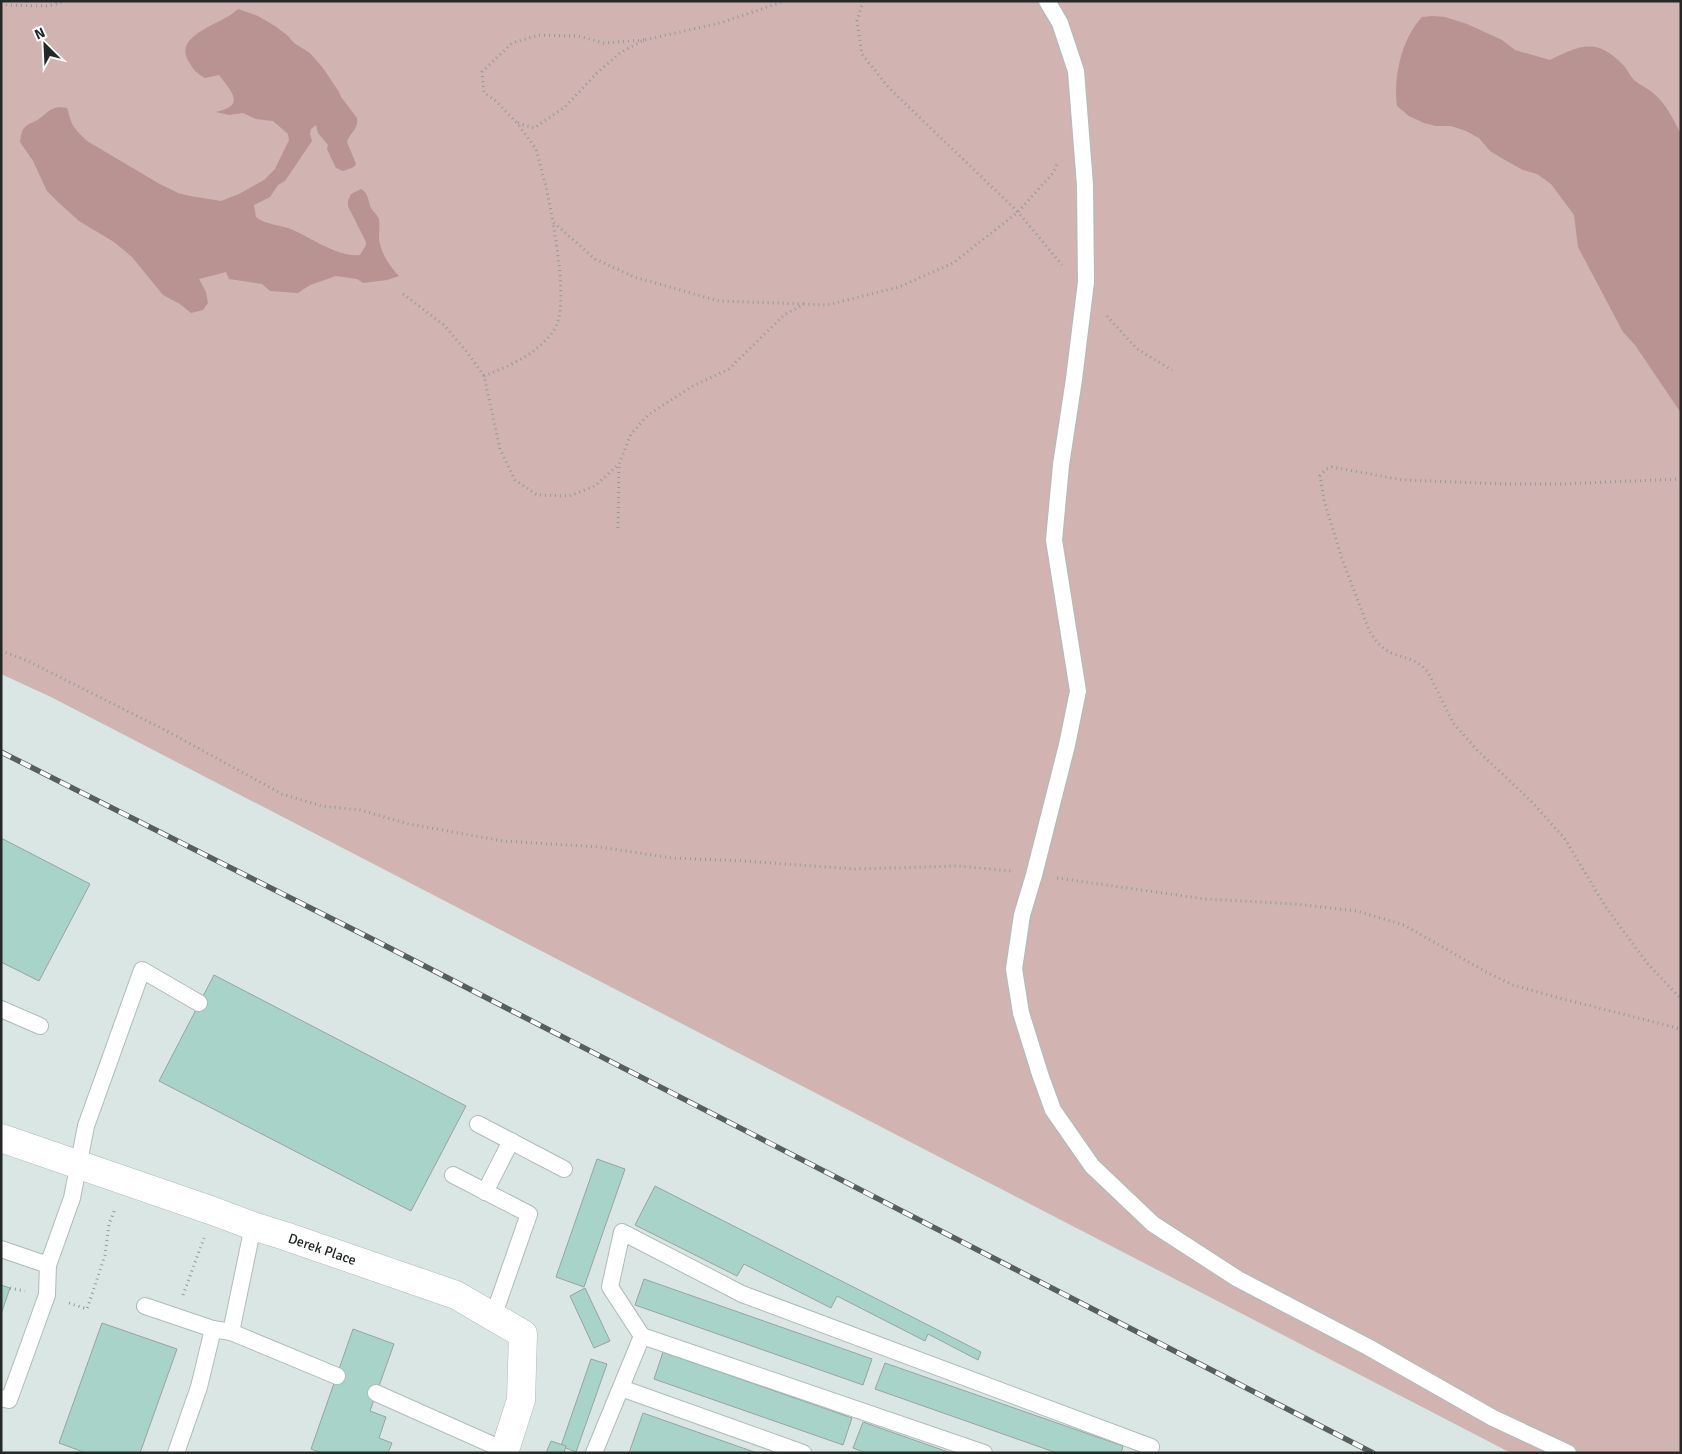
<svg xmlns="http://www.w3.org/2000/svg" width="1682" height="1454" viewBox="0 0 1682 1454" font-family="Signika,sans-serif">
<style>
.green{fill:#d1b3b2}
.water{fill:#b99292}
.building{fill:#a8d3c8;stroke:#97a4a1}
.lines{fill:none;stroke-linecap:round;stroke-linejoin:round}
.lane-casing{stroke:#afbcb9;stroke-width:18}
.street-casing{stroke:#afbcb9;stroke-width:29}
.path{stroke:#919b98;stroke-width:3;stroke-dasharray:1 4;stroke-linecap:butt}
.lane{stroke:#fff;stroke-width:16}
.street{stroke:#fff;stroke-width:28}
.rail-casing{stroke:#575f5c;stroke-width:5.5}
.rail{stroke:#fff;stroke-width:4;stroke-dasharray:11;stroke-linecap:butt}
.labels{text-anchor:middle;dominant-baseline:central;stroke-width:4.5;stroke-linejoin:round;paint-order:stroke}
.street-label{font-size:14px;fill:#242927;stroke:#fff}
</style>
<rect width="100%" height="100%" fill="#d9e6e3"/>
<polygon class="green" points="1,1 1681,1 1681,1453 1511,1453 51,697 1,674"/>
<g class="water">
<path d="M 238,9 L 258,16 L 275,26 L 287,35 L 294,43 L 310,53 L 323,68 L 339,92 L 341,97 L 357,118 C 359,128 350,133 347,142 L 356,164 L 354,167 L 343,171 L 336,168 L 327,149 L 328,145 L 318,133 L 316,125 L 311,129 L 310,134 L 312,141 L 285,181 L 278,185 L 270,197 L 254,205 L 256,217 C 266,225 281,225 293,230 C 311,238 340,258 360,255 L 366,245 L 366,242 L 348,206 L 348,201 L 351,194 L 361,189 C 368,193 368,199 370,206 C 372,211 377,214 379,219 C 380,225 379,232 379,238 C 380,252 390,267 399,276 L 387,280 L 363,283 L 357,279 L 336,276 L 310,285 L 298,293 L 270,291 L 262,284 L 229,279 L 226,272 L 199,279 L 206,292 L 208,303 L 203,310 L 191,313 L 180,304 L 163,295 L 132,257 L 114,242 L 79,221 L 58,202 L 47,191 L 33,161 L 20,142 C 21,137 21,131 25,127 C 29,123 35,122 39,119 C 49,111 53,105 67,108 C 69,113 69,116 71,121 C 74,129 81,135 87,141 L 158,183 L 178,193 L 190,196 L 221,201 L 239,194 L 264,180 L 275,169 L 289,140 L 288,134 L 273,121 L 256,119 L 243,113 L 229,115 L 216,112 C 246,106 232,92 219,75 L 205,78 C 197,74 193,69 189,62 C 174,39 210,27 225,18 C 230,16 234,12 238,9 Z"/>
<path d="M 1432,16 L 1445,17 L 1467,24 L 1502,40 L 1515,50 L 1550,60 C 1582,44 1598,38 1625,67 C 1628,71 1630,76 1634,80 C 1640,85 1647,88 1653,93 C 1666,103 1673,119 1681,134 L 1681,413 L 1635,345 L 1623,332 L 1578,247 L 1574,215 L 1551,184 L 1537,174 L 1523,170 L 1505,160 L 1490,151 L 1479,138 L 1466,131 L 1451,126 L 1436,126 L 1424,123 L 1409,116 L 1397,106 C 1393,77 1402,38 1422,17 Z"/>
</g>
<g class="building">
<polygon points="1,838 90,884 39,981 1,962"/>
<polygon points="214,975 466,1106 411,1211 159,1081"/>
<polygon points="597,1159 625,1169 584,1287 556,1277"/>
<polygon points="655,1186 981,1352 978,1360 928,1334 925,1341 837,1296 831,1308 744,1264 737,1276 635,1225"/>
<polygon points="644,1279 872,1359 863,1385 635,1305"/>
<polygon points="1,1285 10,1288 1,1314"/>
<polygon points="585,1288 610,1341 594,1348 570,1296"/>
<polygon points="102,1323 177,1349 140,1453 86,1453 59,1443"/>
<polygon points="353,1329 394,1344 370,1411 386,1417 379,1438 392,1443 388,1453 322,1453 311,1449"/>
<polygon points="663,1352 852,1418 843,1445 654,1379"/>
<polygon points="591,1359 607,1364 576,1452 561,1446"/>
<polygon points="885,1363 1123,1446 1121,1453 1057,1453 875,1389"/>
<polygon points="643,1413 757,1453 629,1453"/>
<polygon points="863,1422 951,1453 866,1453 853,1448"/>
<polygon points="551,1441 566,1446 564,1453 546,1453"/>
</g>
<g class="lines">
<g class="lane-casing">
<g id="lane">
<polyline points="1047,1 1060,23 1076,71 1085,185 1086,282 1074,379 1061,465 1054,540 1078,691 1067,745 1034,875 1022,915 1014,969 1021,1013 1040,1074 1053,1110 1092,1166 1153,1224 1238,1279 1368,1347 1493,1418 1568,1453"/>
<polyline points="1,1009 40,1026"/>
<polyline points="478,1124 564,1169"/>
<polyline points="453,1175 529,1214 493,1317"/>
<polyline points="485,1192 511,1141"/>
<polyline points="1,1249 48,1265 72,1198 86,1126 142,970 199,1003"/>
<polyline points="145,1306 213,1329 231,1332 253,1226"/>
<polyline points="231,1332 337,1376"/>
<polyline points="642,1336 984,1453"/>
<polyline points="621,1388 803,1453"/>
<polyline points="376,1393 504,1450"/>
<polyline points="1,1398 9,1400 47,1295 48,1265"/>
<polyline points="176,1453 199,1387 213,1329"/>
<polyline points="594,1453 642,1336 610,1287 622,1232 742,1294 1151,1447 1149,1453"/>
</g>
</g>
<g class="street-casing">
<g id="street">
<path id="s1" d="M 1,1138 L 213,1211 L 253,1226 L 285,1236 L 456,1295 L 523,1334 L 521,1400 L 504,1453"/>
</g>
</g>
<g class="path">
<polyline points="863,1 857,21 862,54 889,88 1018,212 1062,265"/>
<polyline points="1,5 48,6 66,1"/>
<polyline points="644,40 604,43 578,36 539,35 512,43 482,72 484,93 496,101 517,123 536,149 546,186 553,222 595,259 634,277 719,301 804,304"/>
<polyline points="518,123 534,128 565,107 597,73 620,53 644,40 720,23 785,1"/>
<polyline points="403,294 444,325 467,352 484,376 500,449 515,480 537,495 569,496 595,486 619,464 631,434 648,415 691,387 729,369 784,315 804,304 827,305 899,287 953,263 1018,212 1053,173 1058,162"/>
<polyline points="1107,316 1137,349 1172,370"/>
<path d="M 484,376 C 509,366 538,354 554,330 C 568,310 557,247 553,223"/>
<path d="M 1681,479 L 1559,484 L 1507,484 L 1403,480 L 1332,467 L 1326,469 L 1320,476 L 1324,500 L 1341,556 L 1369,630 C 1388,665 1408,649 1428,672 L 1453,723 L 1478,751 L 1531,801 L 1565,839 L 1605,906 L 1647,963 L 1681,999"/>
<polyline points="618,528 619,464"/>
<polyline points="1,651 28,661 165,730 282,794 322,806 360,810 409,824 503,841 600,847 672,858 744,861 855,869 958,866 1011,871"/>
<polyline points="1057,878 1205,899 1296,904 1357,911 1404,925 1488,973 1513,985 1552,996 1681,1029"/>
<polyline points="10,1288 25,1291"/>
<polyline points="183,1295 204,1238"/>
<polyline points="69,1303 87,1309 105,1255 109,1224 115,1209"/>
</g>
<use href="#lane" class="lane"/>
<use href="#street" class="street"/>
<g class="rail-casing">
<polyline id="rail" points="1,752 376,941 1373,1453"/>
</g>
<use href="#rail" class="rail"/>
</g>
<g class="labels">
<g class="street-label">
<text stroke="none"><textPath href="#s1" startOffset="340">Derek Place</textPath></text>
</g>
</g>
<rect width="1682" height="1454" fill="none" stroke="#242927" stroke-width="5"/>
<g transform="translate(45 45) rotate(336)" stroke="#ffffff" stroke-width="4" paint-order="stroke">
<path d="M0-4L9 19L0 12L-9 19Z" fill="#242927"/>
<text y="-8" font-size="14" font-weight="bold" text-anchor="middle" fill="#242927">N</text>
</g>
</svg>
